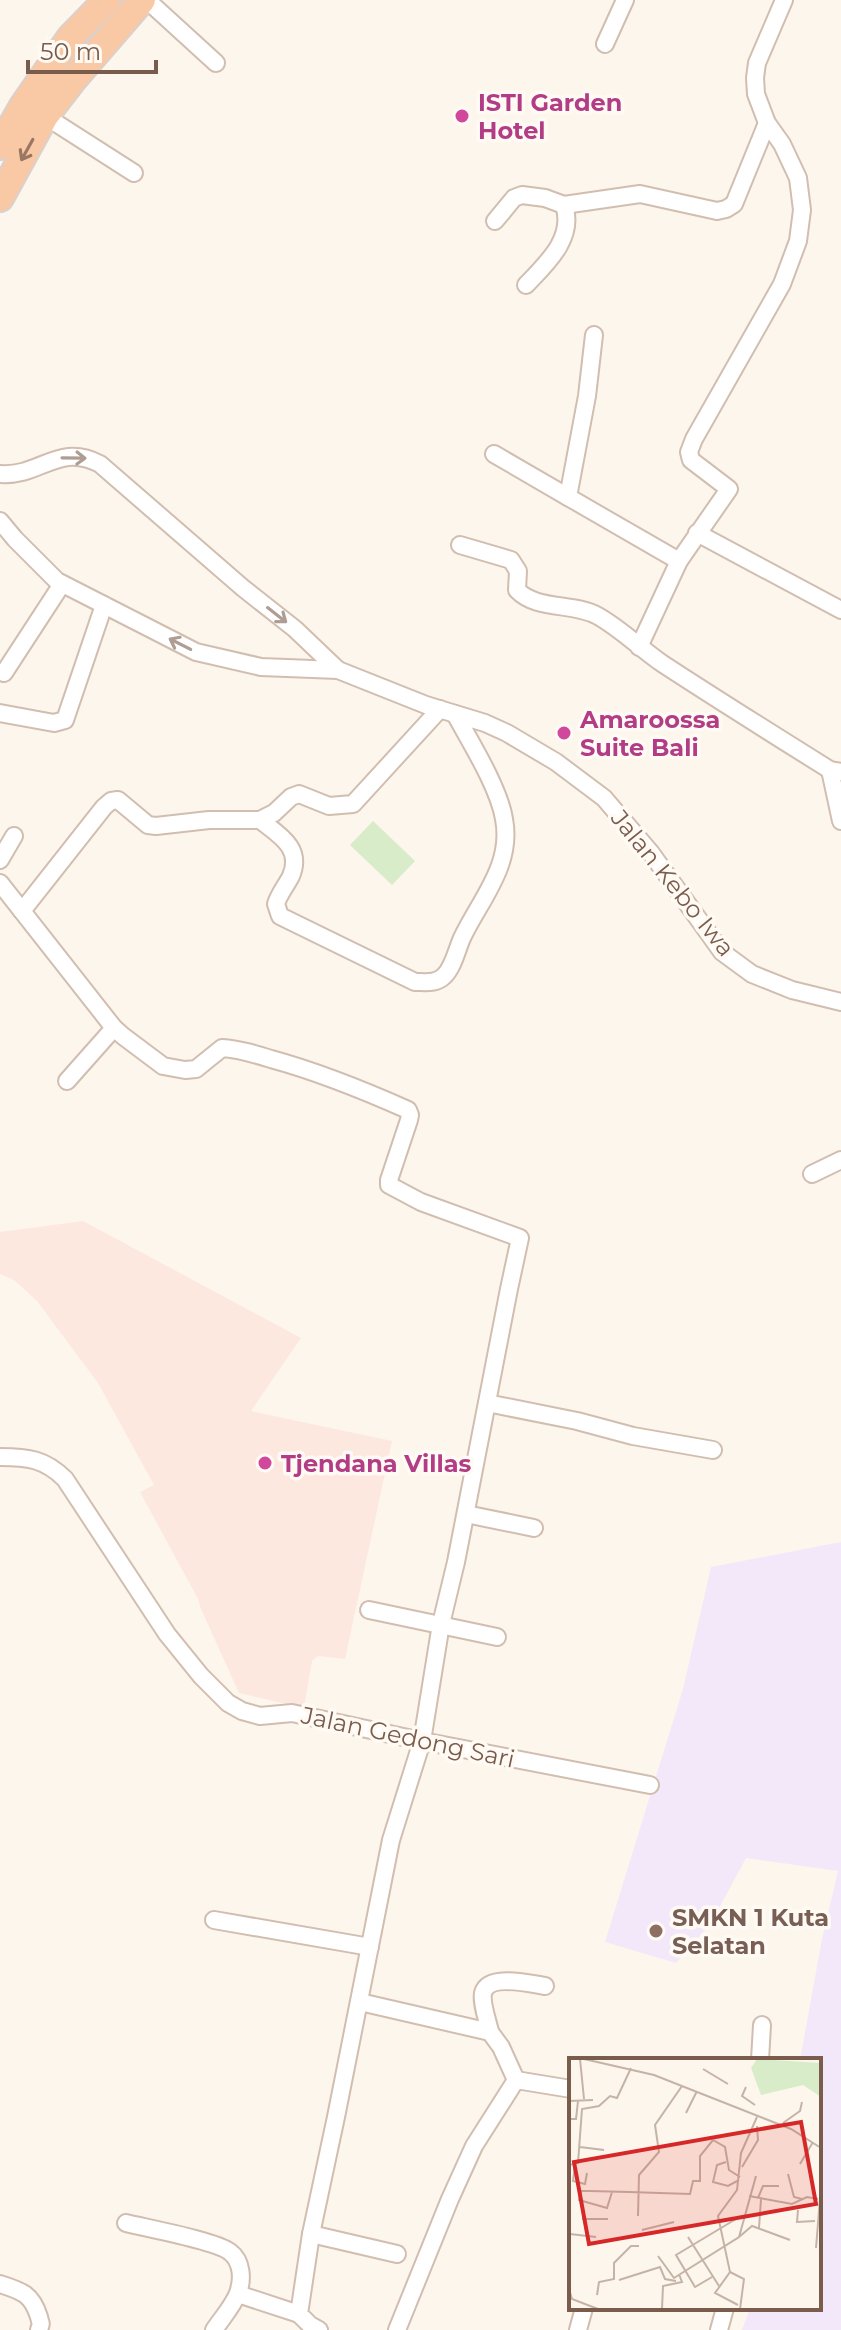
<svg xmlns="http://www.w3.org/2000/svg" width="841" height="2330" viewBox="0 0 841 2330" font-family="Montserrat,sans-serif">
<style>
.commercial{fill:#fde8e0}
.education{fill:#f3e8fa}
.green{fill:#d8ecc9}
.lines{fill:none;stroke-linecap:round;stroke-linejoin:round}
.minor-casing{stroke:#d1beb0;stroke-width:20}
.trunk-casing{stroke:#dad1cd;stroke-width:30}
.minor{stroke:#fff;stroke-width:16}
.trunk{stroke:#f9c8a4;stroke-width:26}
.oneway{stroke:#9a7763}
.oneway2{stroke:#af9d94}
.hotel-dot{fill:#d1479c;stroke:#fffaf3;stroke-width:3}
.education-dot{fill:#8d6e63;stroke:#fffaf3;stroke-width:3}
.labels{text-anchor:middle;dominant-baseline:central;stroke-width:7;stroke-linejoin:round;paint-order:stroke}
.hotel-label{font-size:24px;font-weight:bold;fill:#b23c85;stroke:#fffaf3;text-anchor:start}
.street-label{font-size:24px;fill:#7a5c4d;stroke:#fffaf3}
.education-label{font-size:24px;font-weight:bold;fill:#785e54;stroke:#fffaf3;text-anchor:start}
.inset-road{fill:none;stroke:#c5b3a7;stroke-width:2}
.view{fill:#d62828;fill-opacity:0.15;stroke:#d62828;stroke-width:4}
.inset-edge{fill:none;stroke:#7a5c4d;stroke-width:4}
</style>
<rect width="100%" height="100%" fill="#fdf6ec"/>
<polygon class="commercial" points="83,1221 301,1338 251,1411 392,1441 345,1659 318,1656 312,1661 304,1708 239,1693 201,1609 198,1599 140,1492 154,1485 98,1383 37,1301 14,1280 0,1274 0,1232"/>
<polygon class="education" points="841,1542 841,2330 742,2330 750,2308 819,2308 819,2060 800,2060 822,1939 838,1871 746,1858 711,1923 676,1963 605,1942 683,1689 711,1567"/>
<polygon class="green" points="373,821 415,861 392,885 350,845"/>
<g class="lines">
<g class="minor-casing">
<g id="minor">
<polyline points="147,0 216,63"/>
<polyline points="605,44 625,0"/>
<polyline points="45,116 134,173"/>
<polyline points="495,221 514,198 522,195 545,198 564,205 640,194 717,211 726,209 734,204 767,123"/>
<path d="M 526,285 C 547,263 575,238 564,205"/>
<polyline points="594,335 587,396 568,497 679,561"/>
<polyline points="494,454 568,497"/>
<path d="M 0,474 C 41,477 58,442 100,464 L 243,588 L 295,629 L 338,670"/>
<polyline points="0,521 15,539 57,581 196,652 261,667 338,670 426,705 485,723 507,733 556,762 604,798 651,853 722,952 752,974 792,990 841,1002"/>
<polyline points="697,533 841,610"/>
<path d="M 460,545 L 511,560 L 518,571 L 517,590 C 537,611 573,602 598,616 C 621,629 641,649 663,664 C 718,700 774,735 830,770 L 841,772"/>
<polyline points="639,647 679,561 729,489 691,460 689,452 694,439 782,284 798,241 802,210 798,178 782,144 767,123 756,94 755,78 757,63 784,0"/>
<polyline points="4,673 62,584"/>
<polyline points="0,713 54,723 65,720 104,605"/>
<polyline points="830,770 841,821"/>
<path d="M 260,820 C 279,835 303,848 291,876 C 286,886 279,894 276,904 L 280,916 L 415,982 C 426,982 436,984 444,976 C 453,968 457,949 462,938 C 480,900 513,865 504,819 C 499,788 471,743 455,714"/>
<polyline points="0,860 14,836"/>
<path d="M 0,883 L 114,1028 L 123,1036 L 163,1066 L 185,1070 L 196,1069 L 222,1048 C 239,1049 255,1054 271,1059 C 319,1072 363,1090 408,1110 L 410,1115 L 409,1120 L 389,1180 L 389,1185 L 421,1202 L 520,1238 L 509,1289 L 456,1562 L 441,1624 L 422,1741 L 391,1840 L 336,2117 L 311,2234 L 299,2314 L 310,2325 L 319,2330"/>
<polyline points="22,911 104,807 111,801 118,800 148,825 156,826 209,820 260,820 274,813 291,797 299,794 329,806 353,804 440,709"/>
<polyline points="67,1081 114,1028"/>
<polyline points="812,1174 841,1160"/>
<polyline points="487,1403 577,1421 633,1436 713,1450"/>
<path d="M 0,1457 C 28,1457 45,1459 65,1479 L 167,1634 L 201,1676 L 228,1703 L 242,1711 L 260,1716 L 292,1713 L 422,1741 L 650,1785"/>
<polyline points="466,1514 534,1528"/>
<polyline points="369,1610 497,1637"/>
<polyline points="214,1920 370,1947"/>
<polyline points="360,2002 490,2032 501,2047 516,2080 474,2146 450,2199 397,2330"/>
<path d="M 490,2032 C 488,2021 481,2004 483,1993 C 488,1973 532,1984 545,1986"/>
<polyline points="760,2060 762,2025"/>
<polyline points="516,2080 571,2089"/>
<path d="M 126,2223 C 146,2228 217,2241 230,2252 C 242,2261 243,2279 238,2293 C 233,2306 222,2318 214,2330"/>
<polyline points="311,2234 397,2254"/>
<path d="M 0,2284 C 22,2291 32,2294 39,2317 C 41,2327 42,2320 39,2330"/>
<polyline points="238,2294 299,2314"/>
<polyline points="578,2330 584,2308"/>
<polyline points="719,2330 725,2308"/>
</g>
</g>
<g class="trunk-casing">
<g id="trunk">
<polyline points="0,146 23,106 70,38 107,0"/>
<polyline points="0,198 45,116 72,81 142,0"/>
</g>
</g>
<use href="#minor" class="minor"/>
<use href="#trunk" class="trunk"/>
</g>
<defs><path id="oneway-shaft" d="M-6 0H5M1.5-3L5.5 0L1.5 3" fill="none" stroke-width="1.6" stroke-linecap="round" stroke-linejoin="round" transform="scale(2)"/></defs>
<use class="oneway" href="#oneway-shaft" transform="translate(27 150) rotate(119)"/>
<g class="oneway2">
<use href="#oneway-shaft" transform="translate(74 458) rotate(1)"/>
<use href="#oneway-shaft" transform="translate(277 615) rotate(38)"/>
<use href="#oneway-shaft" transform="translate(180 644) rotate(-153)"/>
</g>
<g class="hotel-dot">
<circle cx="462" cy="116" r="8"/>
<circle cx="564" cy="733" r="8"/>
<circle cx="265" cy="1463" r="8"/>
</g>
<circle class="education-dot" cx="656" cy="1931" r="8"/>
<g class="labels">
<g class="hotel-label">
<text x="478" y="102">ISTI Garden<tspan x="478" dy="28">Hotel</tspan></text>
<text x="580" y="719">Amaroossa<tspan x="580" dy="28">Suite Bali</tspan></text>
<text x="281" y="1463">Tjendana Villas</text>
</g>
<g class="street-label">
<text transform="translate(673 883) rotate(51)">Jalan Kebo Iwa</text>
<text transform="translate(408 1737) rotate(12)">Jalan Gedong Sari</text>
</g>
<g class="education-label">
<text x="672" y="1917">SMKN 1 Kuta<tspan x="672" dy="28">Selatan</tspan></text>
</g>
</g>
<g transform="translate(569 2058)">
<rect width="252" height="252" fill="#fdf6ec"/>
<path d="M 188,1 L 252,5 L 252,39 L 234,27 L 192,37 L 182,10 Z" fill="#d8ecc9"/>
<path class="inset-road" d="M 11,1 L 15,41M 15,1 L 85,17 L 222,71 L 252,90M 134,11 L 159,26M 177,29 L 173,38 L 186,47M 0,43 L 24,42M 117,55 L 128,33M 0,61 L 7,61 L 9,43M 214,65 L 231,53 L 233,44M 144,82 L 156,89 L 160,112 L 171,119M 11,89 L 35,92M 157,104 L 148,107 L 144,124 L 159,128 L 170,122M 231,106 L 244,84M 0,107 L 9,105 L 13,51 L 30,48 L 41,38 L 48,40 L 62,10M 6,108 L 4,123 L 16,126 L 18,115M 173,109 L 189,82 L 188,68M 219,116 L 225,139 L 233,141M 43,134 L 38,150 L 10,142 L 12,133 L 20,133 L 60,134 L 121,136 L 124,123 L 131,123 L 131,98 L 144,82M 180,138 L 223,146 L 238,139 L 249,141M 189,140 L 194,128 L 210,128M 229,152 L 228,164 L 246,163M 69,158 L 70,117 L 90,94 L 86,67 L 113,28M 13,161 L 39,161M 190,170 L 192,141M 73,172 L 105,164M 1,176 L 27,179M 119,179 L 150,228M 170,179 L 183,168 L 221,182M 247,190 L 252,128M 89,198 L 105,220 L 170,179 L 187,118M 161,214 L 175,221 L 171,251M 143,219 L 126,229 L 107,197 L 172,158M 50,222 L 91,209 L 96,221 L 107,223M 0,231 L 3,241 L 29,251M 28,237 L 30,224 L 45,221 L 45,205 L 62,188 L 70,188M 169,247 L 146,235 L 161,214 L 149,158 L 168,132 L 172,95 L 188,59M 93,251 L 94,228 L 113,224 L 110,216"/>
<path class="view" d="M 232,64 L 247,146 L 20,186 L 5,104 Z"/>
<rect width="252" height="252" class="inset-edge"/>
</g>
<path d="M28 60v12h128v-12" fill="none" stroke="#7a5c4d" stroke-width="4"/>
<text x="40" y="60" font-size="24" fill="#7a5c4d" stroke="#fffaf3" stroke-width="6" paint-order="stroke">50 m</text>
</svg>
